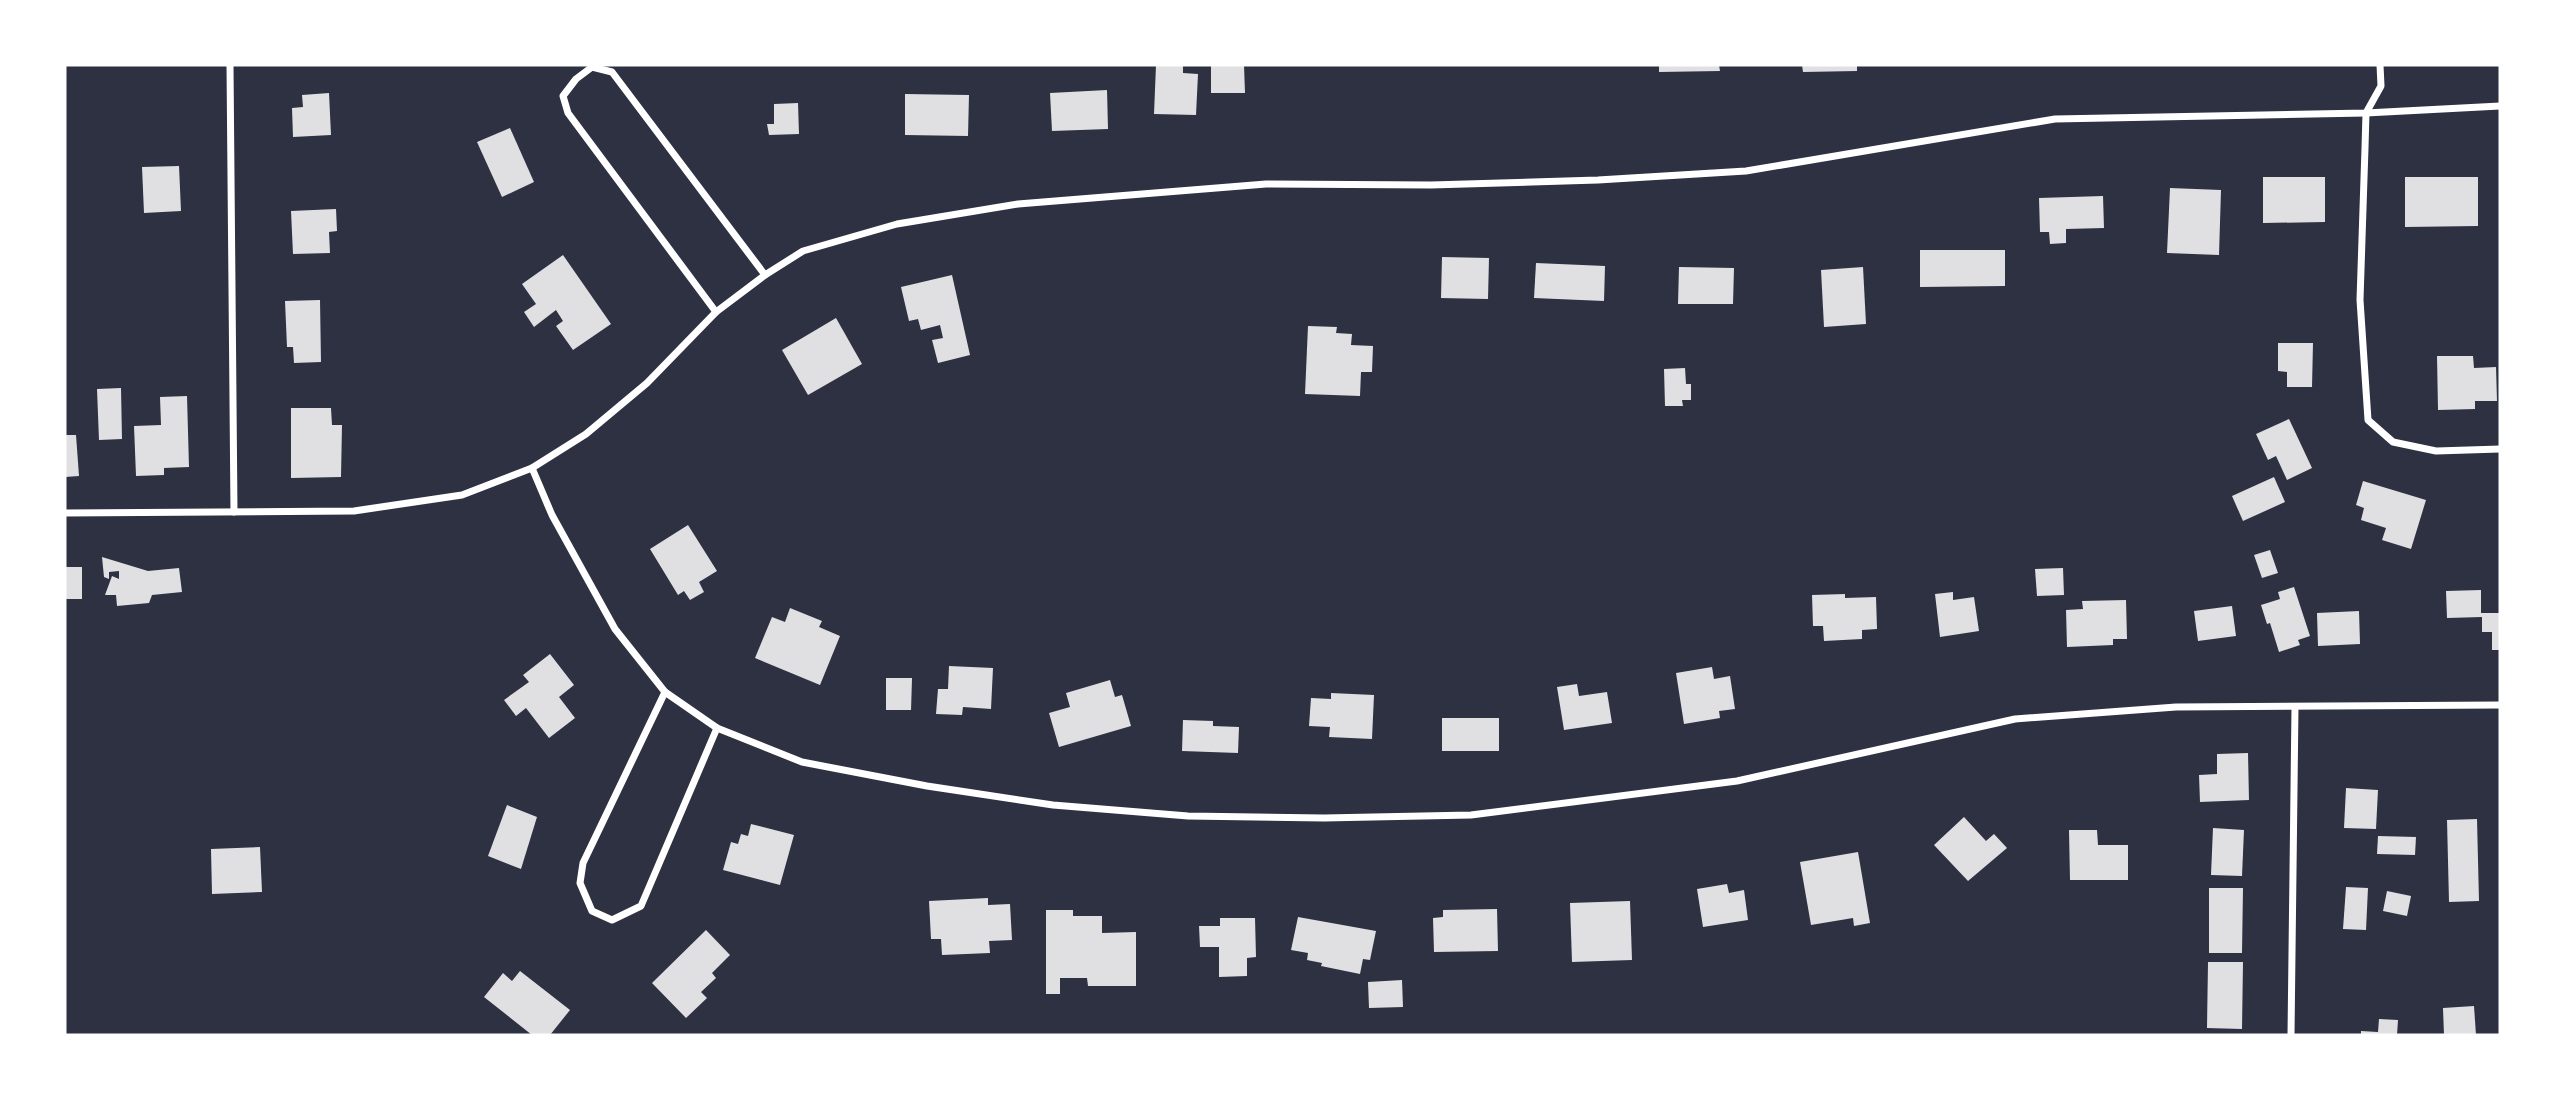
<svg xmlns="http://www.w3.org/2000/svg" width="2565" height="1100" viewBox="0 0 2565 1100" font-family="Arial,sans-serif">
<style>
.building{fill:#e0e0e3}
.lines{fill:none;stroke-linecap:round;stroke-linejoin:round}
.minor{stroke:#fff;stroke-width:7}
</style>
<rect width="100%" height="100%" fill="#2d3142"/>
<g class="building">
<polygon points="1156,65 1183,65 1183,73 1198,74 1196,115 1154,114"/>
<polygon points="1211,65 1244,65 1245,93 1211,93"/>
<polygon points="1659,65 1719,65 1720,71 1659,72"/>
<polygon points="1802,65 1857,65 1857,71 1803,72"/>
<polygon points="1107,90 1108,129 1052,131 1050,93"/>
<polygon points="329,93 331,135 293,137 292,108 303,107 302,95"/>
<polygon points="905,94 969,95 968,136 905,135"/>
<polygon points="798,103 799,134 769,135 767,124 774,124 774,104"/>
<polygon points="510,128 534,182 502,197 477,142"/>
<polygon points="179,166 181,211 144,213 142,167"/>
<polygon points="2263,177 2325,177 2325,222 2263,223"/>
<polygon points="2405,177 2478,177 2478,226 2405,227"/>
<polygon points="2170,188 2221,190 2219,255 2167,253"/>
<polygon points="2103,196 2104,228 2066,229 2066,243 2050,244 2049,232 2040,232 2039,198"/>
<polygon points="336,209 337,231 329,232 330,253 293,254 291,211"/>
<polygon points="1920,250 2005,250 2005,286 1920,287"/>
<polygon points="563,255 611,324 573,350 556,326 563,321 556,310 534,327 524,312 536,304 522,284"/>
<polygon points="1442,257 1489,258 1488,299 1441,298"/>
<polygon points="1536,263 1605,266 1604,301 1534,298"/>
<polygon points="1679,267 1734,268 1733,304 1678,304"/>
<polygon points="1863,267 1866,324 1824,327 1821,270"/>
<polygon points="952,275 970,355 938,363 932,340 943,338 940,325 921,330 918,319 909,321 901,287"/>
<polygon points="320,300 321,362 294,363 293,347 287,347 285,301"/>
<polygon points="836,318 862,364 808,395 782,350"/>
<polygon points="1308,326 1337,327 1336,333 1352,334 1351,345 1373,346 1372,372 1361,372 1360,396 1305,394"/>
<polygon points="2278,343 2313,343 2312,387 2287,387 2287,372 2278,371"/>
<polygon points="2437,356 2473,356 2474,368 2496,367 2497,401 2475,401 2475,409 2438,410"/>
<polygon points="1685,368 1686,384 1691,384 1691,400 1682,400 1683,406 1665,406 1664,369"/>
<polygon points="121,388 122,439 99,440 97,389"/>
<polygon points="187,396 189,467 164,468 164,475 136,476 134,426 161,425 160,397"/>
<polygon points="291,408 331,408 332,425 342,425 341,477 291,478"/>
<polygon points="2289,419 2312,468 2287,480 2276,456 2268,460 2256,434"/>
<polygon points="65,435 76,435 79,476 65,477"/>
<polygon points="2274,477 2285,502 2243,521 2232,496"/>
<polygon points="2363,481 2426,500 2411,549 2382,540 2386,528 2361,520 2364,508 2356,505"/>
<polygon points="688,525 717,571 699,582 704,592 690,600 684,591 678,595 650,549"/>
<polygon points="2270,550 2278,573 2262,578 2254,555"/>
<polygon points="102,557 148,571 179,568 182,592 152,595 149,603 117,606 116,595 105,595 112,576 119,579 119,571 109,572 109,579 104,577"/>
<rect x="65" y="567" width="17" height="32"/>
<polygon points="2063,568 2064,595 2037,596 2035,569"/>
<polygon points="2294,587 2310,636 2298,640 2300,645 2279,652 2270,623 2267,624 2261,605 2280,599 2278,592"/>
<polygon points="2481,590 2481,613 2500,613 2500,650 2492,650 2492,632 2482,632 2482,617 2447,618 2446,591"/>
<polygon points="1953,592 1953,600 1974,597 1979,631 1940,637 1935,594"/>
<polygon points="1845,594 1845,598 1876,597 1877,629 1862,630 1862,639 1824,641 1823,626 1813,626 1812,595"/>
<polygon points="2126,600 2127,639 2113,639 2113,645 2067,647 2066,610 2083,609 2082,601"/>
<polygon points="2232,606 2236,636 2198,641 2194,611"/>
<polygon points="790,608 822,621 819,627 840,636 820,685 755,658 772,617 785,622"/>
<polygon points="2359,611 2360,644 2318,646 2317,613"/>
<polygon points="550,654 574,685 559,697 575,718 549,738 526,708 516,716 504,700 529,682 523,675"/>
<polygon points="949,666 993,668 991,709 963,707 962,715 936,714 938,689 948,689"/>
<polygon points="1712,667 1714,679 1730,676 1735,709 1719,711 1720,718 1684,724 1676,673"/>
<polygon points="886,678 912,678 911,710 886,710"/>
<polygon points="1110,680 1115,697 1122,695 1131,726 1059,747 1049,713 1070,707 1066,693"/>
<polygon points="1577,684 1579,696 1607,692 1612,723 1564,730 1557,687"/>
<polygon points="1331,693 1374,695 1372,739 1329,737 1330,727 1309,726 1311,698 1331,699"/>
<rect x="1442" y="718" width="57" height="33"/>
<polygon points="1183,720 1213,721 1213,726 1239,727 1238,753 1182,751"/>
<polygon points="2248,753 2249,800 2200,802 2199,775 2217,774 2217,754"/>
<polygon points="2346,788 2378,790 2376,829 2344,828"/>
<polygon points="507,805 537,817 521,869 488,856"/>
<polygon points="1964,817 1986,841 1994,834 2007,848 1968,881 1934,845"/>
<polygon points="2477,819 2479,901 2449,902 2447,820"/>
<polygon points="751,824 794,835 780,885 723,870 731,842 738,844 741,834 748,836"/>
<polygon points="2213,828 2244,830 2242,876 2211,875"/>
<polygon points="2069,830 2097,830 2098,845 2128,845 2128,880 2070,880"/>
<polygon points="2378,836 2416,837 2415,855 2377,854"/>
<polygon points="260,847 262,892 212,894 211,849"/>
<polygon points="1858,852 1870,923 1854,926 1853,918 1811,925 1800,862"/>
<polygon points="1727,884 1729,893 1744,890 1748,920 1703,927 1697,889"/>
<polygon points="2346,887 2368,888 2366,930 2343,929"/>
<polygon points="2209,888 2243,888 2242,953 2209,953"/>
<polygon points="2387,891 2411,896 2407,916 2383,911"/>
<polygon points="988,898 988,905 1010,904 1012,940 989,941 990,953 942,955 941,939 931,939 929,901"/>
<polygon points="1630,901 1632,960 1572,962 1570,903"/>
<polygon points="1497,909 1498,951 1434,952 1433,918 1443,917 1443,910"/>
<polygon points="1046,910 1073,910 1073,916 1102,916 1102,933 1136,932 1136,986 1088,986 1087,978 1060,978 1060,994 1046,994"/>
<polygon points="1298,917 1376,931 1370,960 1363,959 1360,974 1321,966 1322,963 1307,960 1308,953 1291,950"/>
<polygon points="1220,918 1255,918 1256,957 1247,958 1247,976 1219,977 1219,947 1200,947 1199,926 1220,926"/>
<polygon points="706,930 730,955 712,973 716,978 701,992 707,998 686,1018 652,983"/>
<polygon points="2208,962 2243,962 2242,1029 2207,1028"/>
<polygon points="520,971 570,1010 550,1035 532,1035 484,997 503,973 512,981"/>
<polygon points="1402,980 1403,1007 1369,1008 1368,982"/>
<polygon points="2474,1006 2476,1035 2444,1035 2443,1008"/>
<polygon points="2379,1019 2398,1020 2397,1035 2361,1035 2361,1031 2378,1032"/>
</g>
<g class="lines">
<g class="minor">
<polyline points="230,65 234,512"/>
<polyline points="2380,65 2381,86 2366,113 2365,148 2360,300 2368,420 2393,442 2436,451 2500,449"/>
<polyline points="716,312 568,113 563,96 576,79 592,67 612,72 765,275"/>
<polyline points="532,468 552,515 615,629 665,692 717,728 802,762 927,786 1053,805 1188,816 1324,818 1471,815 1737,781 2015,719 2176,707 2500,705"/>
<polyline points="65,513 354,511 462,495 532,468 586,434 647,383 716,312 765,275 803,251 897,224 1018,204 1266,184 1431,185 1598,180 1746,171 2055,119 2366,113 2500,106"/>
<polyline points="665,692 583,863 580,883 592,911 612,920 641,906 717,728"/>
<polyline points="2291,1035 2295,707"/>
</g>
</g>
<rect width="2565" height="1100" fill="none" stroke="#ffffff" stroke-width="133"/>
</svg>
